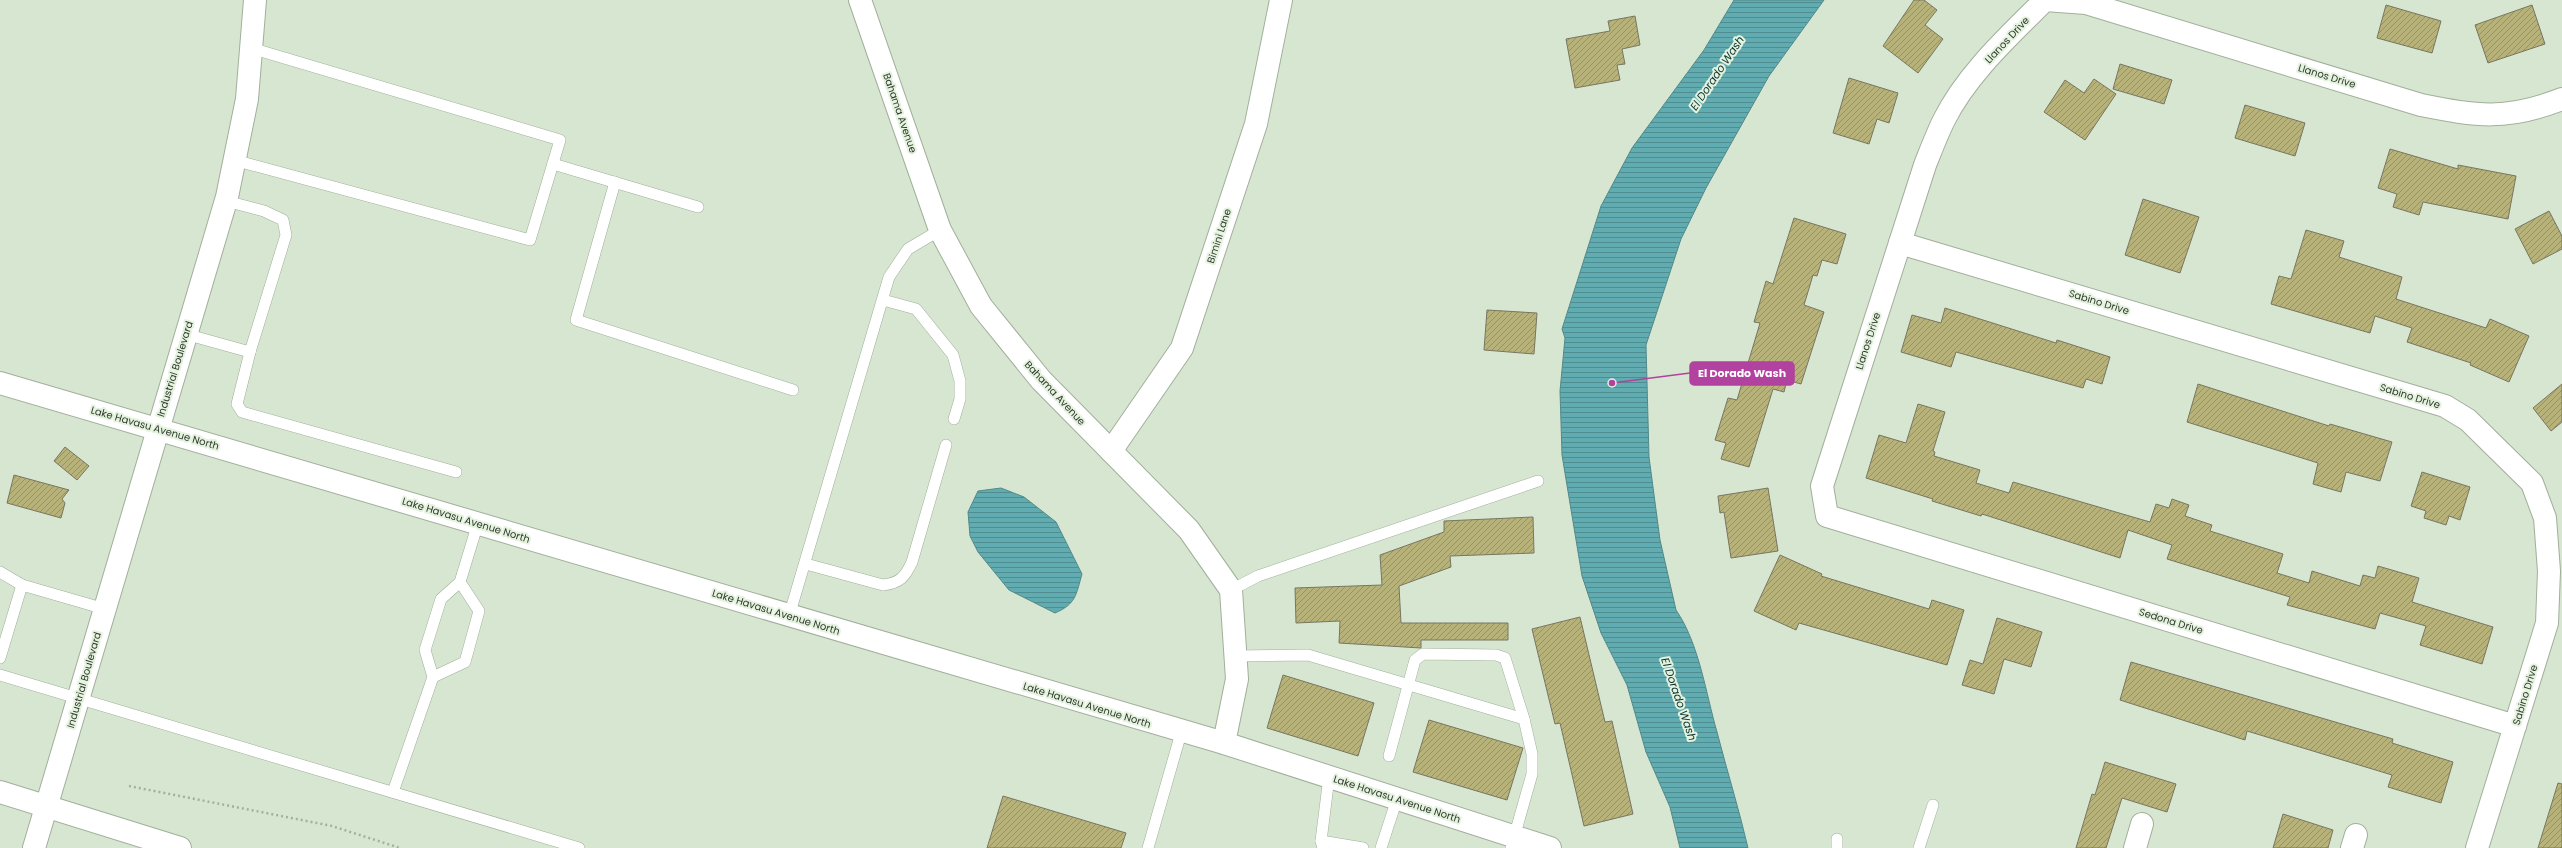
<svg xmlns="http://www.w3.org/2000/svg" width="2562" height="848" viewBox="0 0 2562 848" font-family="Poppins,sans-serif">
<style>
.water{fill:url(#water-rules);stroke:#52898a}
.building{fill:url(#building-hatch);stroke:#787660}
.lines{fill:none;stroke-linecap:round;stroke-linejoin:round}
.service-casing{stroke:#a1af9b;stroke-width:12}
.minor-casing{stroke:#a1af9b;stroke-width:24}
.tertiary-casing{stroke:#a1af9b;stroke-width:24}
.secondary-casing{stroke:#a1af9b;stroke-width:24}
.trunk-casing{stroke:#a1af9b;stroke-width:24}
.path{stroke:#a3af9f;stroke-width:2.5;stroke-dasharray:2 3;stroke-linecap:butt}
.service{stroke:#fff;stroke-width:11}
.minor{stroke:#fff;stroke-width:22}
.tertiary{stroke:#fff;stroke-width:22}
.secondary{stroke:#fff;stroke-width:22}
.trunk{stroke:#fff;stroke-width:22}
.labels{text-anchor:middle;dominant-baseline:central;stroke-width:4;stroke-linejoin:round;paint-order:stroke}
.street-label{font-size:10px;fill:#31372f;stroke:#e4f3de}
.water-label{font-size:11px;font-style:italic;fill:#0b3134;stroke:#e4f3de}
.leader{fill:none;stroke:#b2429f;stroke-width:1.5}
.callout-dot{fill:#b2429f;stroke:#e4f3de;stroke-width:1.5}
.callout{fill:#b2429f;stroke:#b2429f;stroke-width:1.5}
.callout-label{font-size:11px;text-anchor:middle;font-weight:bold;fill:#fff}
</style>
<defs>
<pattern id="water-rules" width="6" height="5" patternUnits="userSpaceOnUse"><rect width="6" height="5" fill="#60acb1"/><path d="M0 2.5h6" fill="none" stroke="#508d90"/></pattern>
<pattern id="building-hatch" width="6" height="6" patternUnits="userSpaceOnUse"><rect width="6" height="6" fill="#b7b27a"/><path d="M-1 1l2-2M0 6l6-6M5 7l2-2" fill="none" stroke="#959264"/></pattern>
</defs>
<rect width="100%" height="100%" fill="#d7e6d1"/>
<g class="water">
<path d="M 1734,0 L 1824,0 L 1769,76 L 1706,188 L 1681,239 L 1646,345 L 1649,457 L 1660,540 L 1676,610 C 1699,643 1706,694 1717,732 C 1727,771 1739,809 1748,848 L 1680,848 L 1670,807 L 1646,752 L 1627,685 L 1601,633 L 1582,576 L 1562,455 L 1560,391 L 1565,338 L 1562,329 L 1601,206 L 1632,148 L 1704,50 Z"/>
<path d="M 1001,488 L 1024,497 L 1056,522 L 1082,574 C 1076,595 1076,604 1055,613 L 1009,590 L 978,552 L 970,536 L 968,512 L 978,491 Z"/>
</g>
<g class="building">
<polygon points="1914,0 1924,0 1937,10 1925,25 1943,39 1918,73 1883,46"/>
<polygon points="2386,5 2441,21 2432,53 2377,38"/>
<polygon points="2532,5 2545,44 2488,63 2475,25"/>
<polygon points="1635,16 1640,45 1622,49 1625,64 1617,65 1620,80 1575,88 1566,39 1610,31 1608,21"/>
<polygon points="2120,64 2172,80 2164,104 2113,89"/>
<polygon points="1849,78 1898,93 1889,123 1877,119 1869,144 1833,133"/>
<polygon points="2094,79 2116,94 2085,140 2044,112 2065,80 2084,93"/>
<polygon points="2245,105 2305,123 2295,156 2235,138"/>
<polygon points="2390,149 2458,169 2458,165 2516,176 2508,219 2423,202 2419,215 2393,207 2397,194 2378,188"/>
<polygon points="2143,199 2199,217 2180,273 2125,255"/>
<polygon points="2549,211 2562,236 2562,249 2533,264 2515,229"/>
<polygon points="1794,218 1846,234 1837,264 1822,260 1817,276 1813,275 1804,305 1824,312 1801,384 1787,380 1784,392 1773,389 1749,467 1721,459 1726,443 1715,440 1728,398 1737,400 1760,323 1754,322 1766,281 1773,284"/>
<polygon points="2306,230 2344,241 2339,257 2402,277 2396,299 2486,328 2490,319 2529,336 2509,382 2470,365 2471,363 2407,342 2412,328 2375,316 2370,333 2271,304 2279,276 2291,279"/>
<polygon points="1945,308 2056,343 2057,340 2110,357 2102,384 2086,379 2083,388 1956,352 1951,367 1901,352 1912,315 1941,323"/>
<polygon points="1487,310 1537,313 1534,354 1484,350"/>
<polygon points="2198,384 2329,426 2330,424 2392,442 2380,481 2346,472 2341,492 2313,484 2318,463 2187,422"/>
<polygon points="2562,384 2562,422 2551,431 2533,408"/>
<polygon points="1918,404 1945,412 1933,451 1935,452 1934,456 1980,470 1976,483 2009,493 2013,482 2150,522 2156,504 2169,508 2172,499 2189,505 2185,516 2212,525 2210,531 2283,554 2277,573 2309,583 2312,571 2360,586 2363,575 2375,578 2378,566 2419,578 2412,602 2493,627 2482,664 2420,645 2426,626 2380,613 2375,629 2287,605 2290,597 2167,559 2172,545 2128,530 2120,558 1982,514 1981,516 1932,501 1933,499 1866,478 1879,435 1906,443"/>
<polygon points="65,447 89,466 77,480 54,461"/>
<polygon points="2422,472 2470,487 2460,520 2449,516 2446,525 2424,518 2426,511 2411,506"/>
<polygon points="14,475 69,490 62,499 65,503 61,518 7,503"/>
<polygon points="1768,488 1778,551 1731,558 1724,512 1720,513 1718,496"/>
<polygon points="1533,517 1534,553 1450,556 1451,567 1399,586 1401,623 1508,623 1508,640 1421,640 1421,648 1339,643 1340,621 1296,623 1295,588 1382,585 1380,555 1444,532 1444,521"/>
<polygon points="1780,555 1822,574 1821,576 1929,609 1932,600 1964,610 1947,665 1799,623 1796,630 1754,611"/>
<polygon points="1580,617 1605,722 1612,721 1633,814 1584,826 1560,723 1555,724 1532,629"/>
<polygon points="1997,618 2042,632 2031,667 2004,659 1994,694 1962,685 1970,660 1983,664"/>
<polygon points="2131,662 2393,739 2392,743 2453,762 2441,803 2388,787 2392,775 2247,731 2245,740 2120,700"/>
<polygon points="1283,675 1374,703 1358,756 1267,728"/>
<polygon points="1429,720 1523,748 1507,800 1413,772"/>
<polygon points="2105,762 2176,784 2167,812 2122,798 2106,848 2076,848 2092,794 2095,795"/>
<polygon points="2558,783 2562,784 2562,848 2538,848"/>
<polygon points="1003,796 1126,833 1121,848 987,848"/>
<polygon points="2283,814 2333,830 2328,848 2273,848"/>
</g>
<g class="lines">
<g class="service-casing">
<g id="service">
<polyline points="234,160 530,240 560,140 251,48"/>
<polyline points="553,164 698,207"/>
<polyline points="615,182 576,320 793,390"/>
<polyline points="883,300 916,309 953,355 960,381 960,399 954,419"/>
<polyline points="185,334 250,352 286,235 283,220 264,211 226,201"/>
<polyline points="250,352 237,404 242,412 456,472"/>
<path d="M 806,564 L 883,585 C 900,583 905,577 912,562 L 946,445"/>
<polyline points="0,572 22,585"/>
<polyline points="1231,590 1258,576 1538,481"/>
<polyline points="789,616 889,277 908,249 940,230"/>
<polyline points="1236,656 1308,655 1524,719 1532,754 1532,774 1511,848"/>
<polyline points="0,658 22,585 105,609"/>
<polyline points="0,675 579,848"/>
<polyline points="433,677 465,662 479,611 460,582"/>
<polyline points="1389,756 1415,660 1423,654 1496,655 1505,658 1524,719"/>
<polyline points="393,792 433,677 425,650 441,599 460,582 478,523"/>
<polyline points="1837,839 1837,848"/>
<polyline points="1321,841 1363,848"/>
<polyline points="1148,848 1181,733"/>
<polyline points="1323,848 1321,841 1329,777"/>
<polyline points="1381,848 1397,799"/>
<polyline points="1919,848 1933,805"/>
</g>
</g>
<g class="minor-casing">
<g id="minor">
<polyline points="860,0 940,230 981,306 1041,380 1189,530 1231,590 1237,679 1224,743"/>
<polyline points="1900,243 2445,406 2468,420 2532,483 2545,518 2549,571 2547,623 2477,848"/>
<polyline points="1111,451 1182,348 1256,124 1281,0"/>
<path d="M 2515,726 L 1827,516 L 1822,486 L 1925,165 C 1931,150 1937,134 1944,120 C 1967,74 2009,36 2045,0 L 2086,3 L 2421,105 C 2477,116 2506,121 2562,99"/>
<polyline points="2135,848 2142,824"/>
<polyline points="2352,848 2356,835"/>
</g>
</g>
<g class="tertiary-casing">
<polyline id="tertiary" points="34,848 227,197 247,99 255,0"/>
</g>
<g class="secondary-casing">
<polyline id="secondary" points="0,383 1224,743 1550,848"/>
</g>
<g class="trunk-casing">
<polyline id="trunk" points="0,792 180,848"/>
</g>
<polyline class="path" points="129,786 332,826 400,848"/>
<use href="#service" class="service"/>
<use href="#minor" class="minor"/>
<use href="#tertiary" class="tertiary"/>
<use href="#secondary" class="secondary"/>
<use href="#trunk" class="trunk"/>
</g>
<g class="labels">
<g class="street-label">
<text transform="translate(2007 40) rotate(-47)">Llanos Drive</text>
<text transform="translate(2327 76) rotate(17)">Llanos Drive</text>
<text transform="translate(900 113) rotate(71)">Bahama Avenue</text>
<text transform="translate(1219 236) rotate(-72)">Bimini Lane</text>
<text transform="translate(2099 302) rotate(17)">Sabino Drive</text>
<text transform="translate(1868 341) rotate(-72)">Llanos Drive</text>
<text transform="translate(175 369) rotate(-73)">Industrial Boulevard</text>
<text transform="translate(1055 393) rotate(47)">Bahama Avenue</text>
<text transform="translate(2410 396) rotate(17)">Sabino Drive</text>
<text transform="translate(155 428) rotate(16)">Lake Havasu Avenue North</text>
<text transform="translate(466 520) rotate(17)">Lake Havasu Avenue North</text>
<text transform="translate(776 612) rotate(17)">Lake Havasu Avenue North</text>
<text transform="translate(2171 621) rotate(17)">Sedona Drive</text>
<text transform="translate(84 680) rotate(-74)">Industrial Boulevard</text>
<text transform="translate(2525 695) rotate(-73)">Sabino Drive</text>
<text transform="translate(1087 705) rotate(17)">Lake Havasu Avenue North</text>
<text transform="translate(1397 799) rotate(18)">Lake Havasu Avenue North</text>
</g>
<g class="water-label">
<text transform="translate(1717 73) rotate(-56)">El Dorado Wash</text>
<text transform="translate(1679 699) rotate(71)">El Dorado Wash</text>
</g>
</g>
<path class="leader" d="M1612 383L1690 373"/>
<circle class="callout-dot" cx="1612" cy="383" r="4"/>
<rect class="callout" x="1690" y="362" width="104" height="23" rx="4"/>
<g class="callout-label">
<text x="1742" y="377">El Dorado Wash</text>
</g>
</svg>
